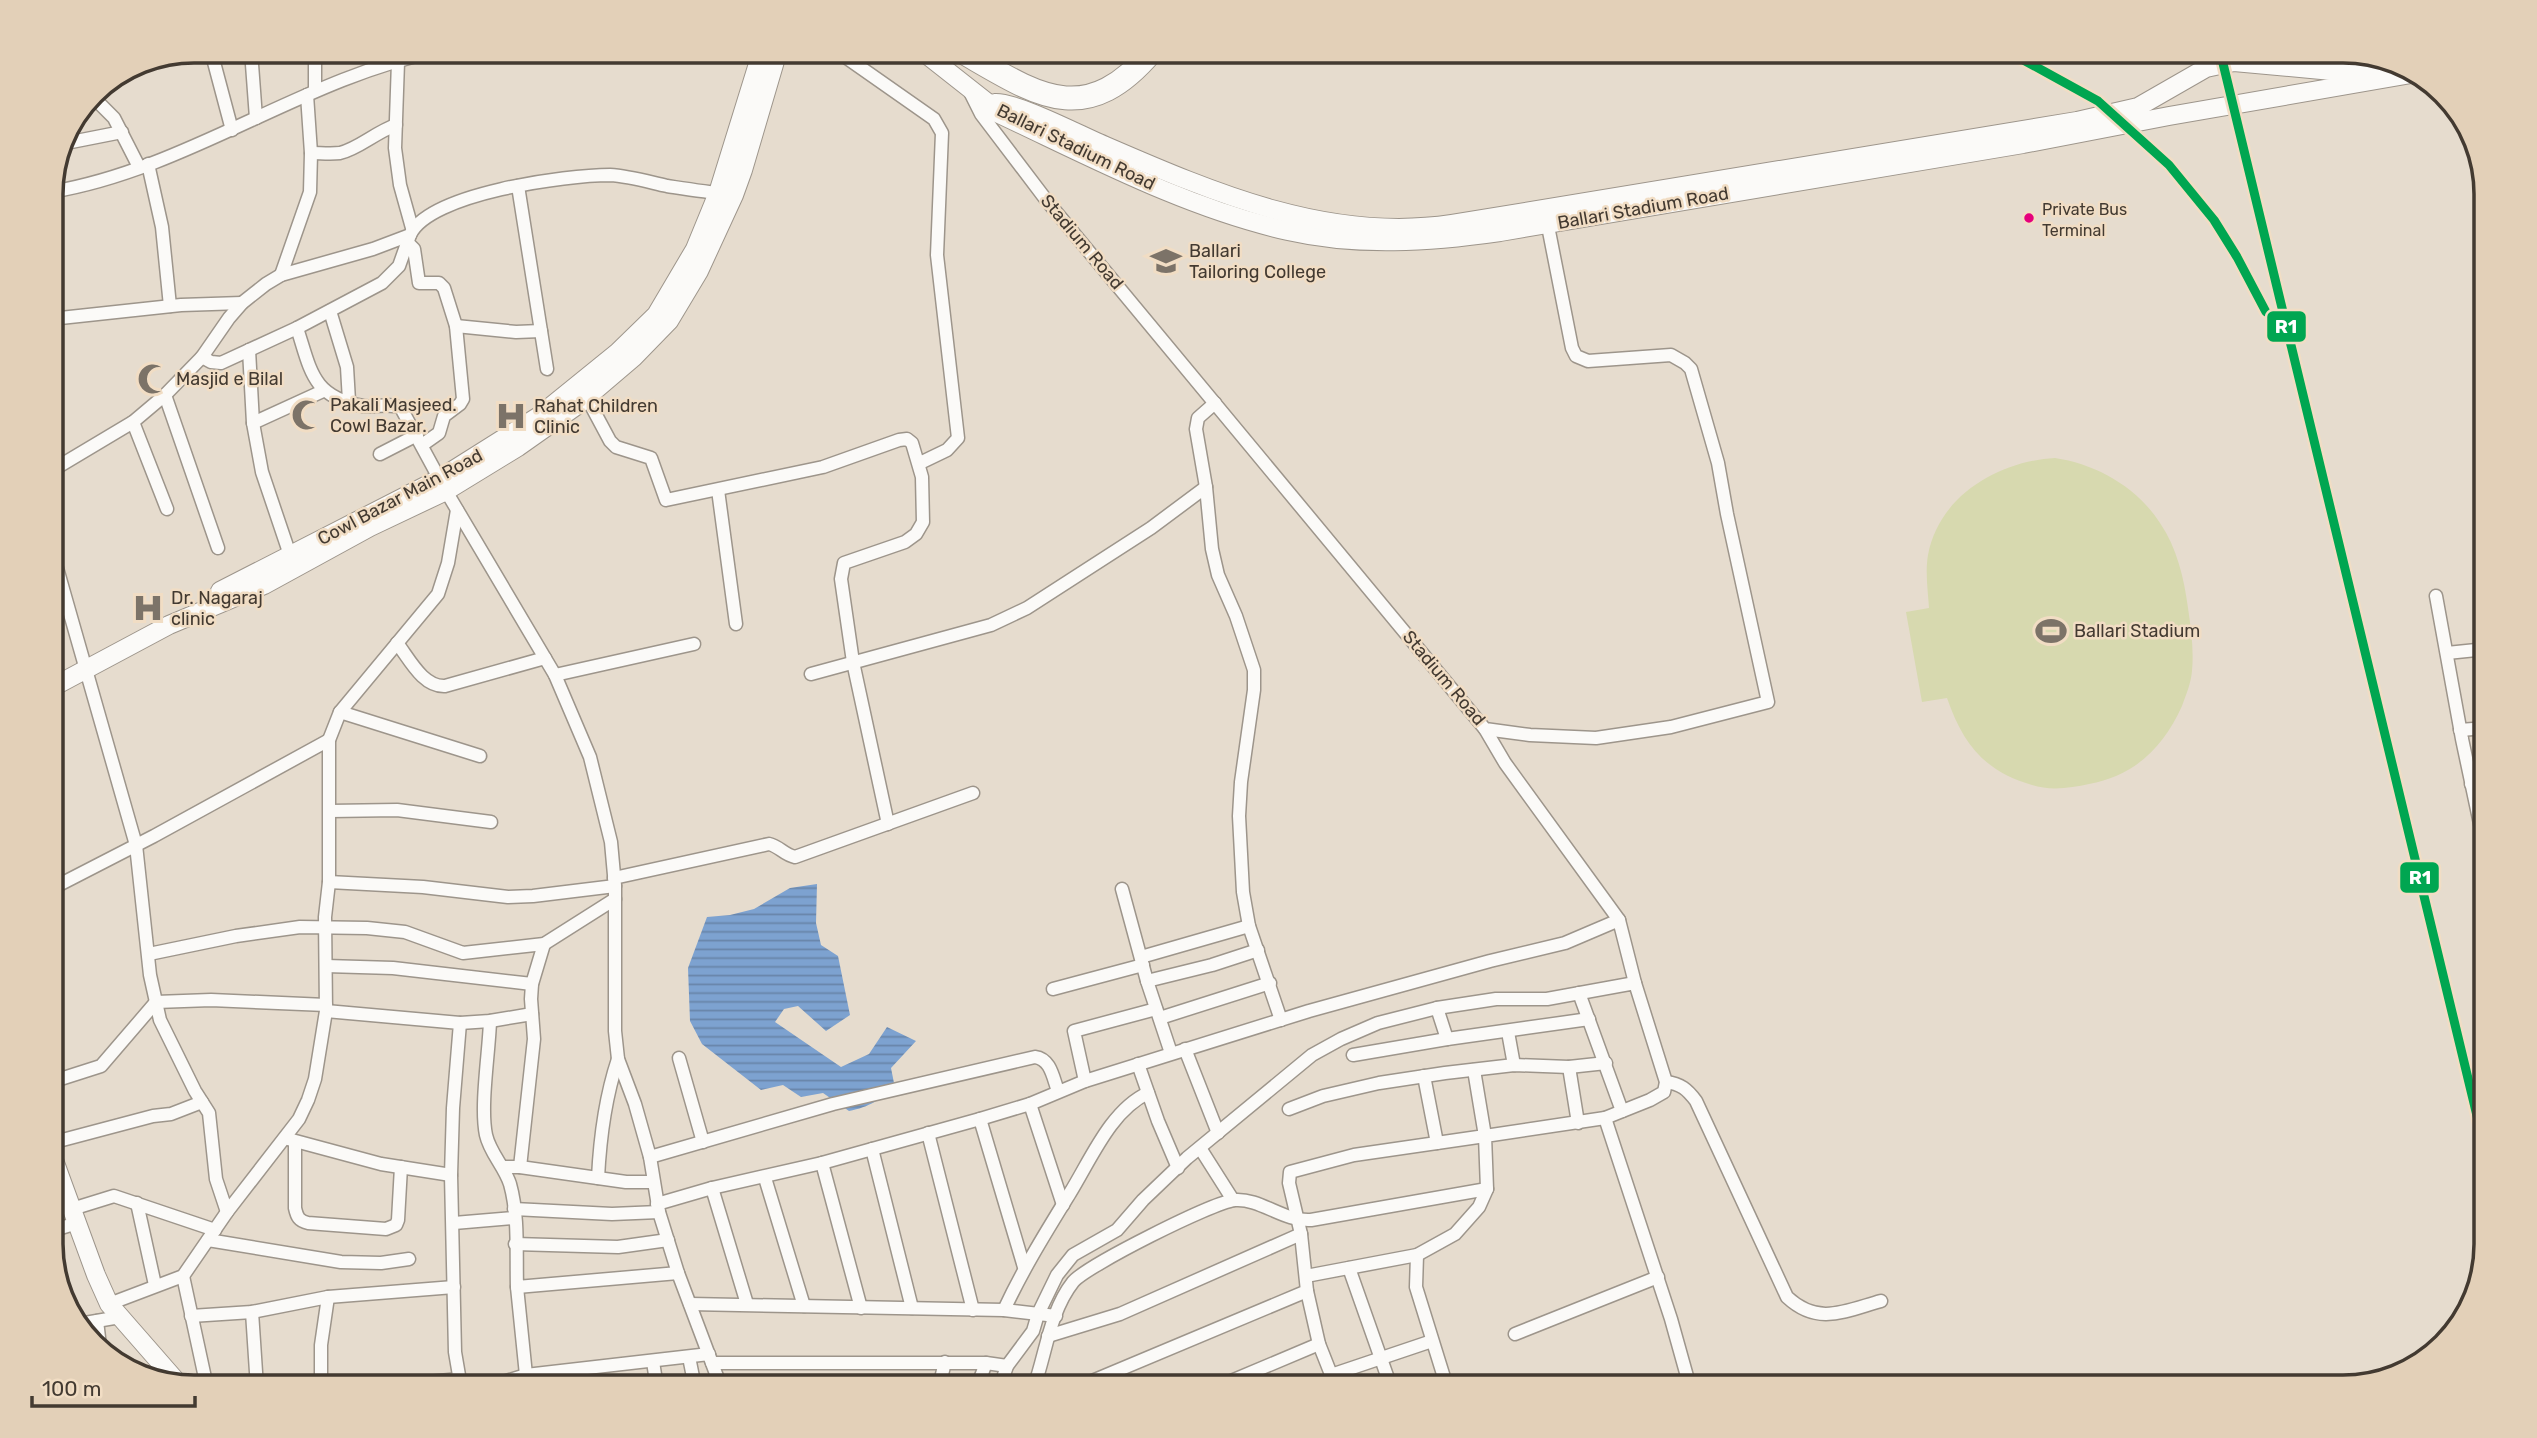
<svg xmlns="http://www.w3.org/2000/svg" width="2537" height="1438" viewBox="0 0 2537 1438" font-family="Rubik,sans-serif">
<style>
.pitch{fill:#d7d9af}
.water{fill:url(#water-rules)}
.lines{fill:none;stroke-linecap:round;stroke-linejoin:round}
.street-casing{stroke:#9d958b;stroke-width:15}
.secondary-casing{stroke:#9d958b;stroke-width:20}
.highway-casing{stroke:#9d958b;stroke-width:25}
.street{stroke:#fbfaf8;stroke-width:12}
.secondary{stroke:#fbfaf8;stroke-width:18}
.highway{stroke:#fbfaf8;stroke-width:23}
.rail-1-casing{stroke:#f1ddc4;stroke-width:14}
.rail-1{stroke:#00a651;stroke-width:9}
.bus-dot{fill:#e5007d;stroke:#f1ddc4;stroke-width:2.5}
.labels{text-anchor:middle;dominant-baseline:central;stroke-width:5;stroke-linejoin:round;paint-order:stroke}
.bus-label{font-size:16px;fill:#433a31;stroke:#f1ddc4;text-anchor:start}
.street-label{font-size:18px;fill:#433a31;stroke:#f1ddc4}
.poi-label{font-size:18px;fill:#433a31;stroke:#f1ddc4;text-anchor:start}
.rim{fill:none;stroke:#433a31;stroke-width:3.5}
.line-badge{stroke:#f1ddc4;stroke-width:2.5}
.badge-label{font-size:19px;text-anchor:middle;font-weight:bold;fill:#fff}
</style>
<defs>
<pattern id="water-rules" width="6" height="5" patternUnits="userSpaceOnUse" patternTransform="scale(1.75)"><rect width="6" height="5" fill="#7da2d0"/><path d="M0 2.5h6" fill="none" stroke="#6885a9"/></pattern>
</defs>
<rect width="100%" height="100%" fill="#e6dcce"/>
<path class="pitch" d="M 2055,458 C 2096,464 2137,487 2160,523 C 2177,548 2184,578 2188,608 C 2191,629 2194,649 2192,671 C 2191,683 2186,695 2182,706 C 2163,748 2134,776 2089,784 C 2071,788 2050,791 2032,785 C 1984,771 1963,744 1947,698 L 1922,702 L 1906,612 L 1929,608 C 1928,591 1925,572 1928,555 C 1939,495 2000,461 2055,458 Z"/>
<path class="water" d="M 817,884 L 816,923 L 821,945 L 838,956 L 850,1015 L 826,1031 L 798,1006 L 784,1009 L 775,1022 L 841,1067 L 869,1054 L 887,1027 L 916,1041 L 891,1068 L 894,1083 C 882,1100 869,1107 849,1111 L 823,1093 L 801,1097 L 783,1085 L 761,1090 L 702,1044 L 690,1021 L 688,968 L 707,917 L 730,915 L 754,909 L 790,888 Z"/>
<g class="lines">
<g class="street-casing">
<g id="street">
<polyline points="211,51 232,130"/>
<polyline points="251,51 256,118"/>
<polyline points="315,51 315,91"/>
<polyline points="837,51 934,119 942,133 937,255 958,438 947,450 920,463"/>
<polyline points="398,62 395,148 400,185 412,228"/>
<polyline points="2287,68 2289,51"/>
<polyline points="969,90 981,114 1047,201 1485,729 1530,735 1596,738 1671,727 1768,702 1727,514 1718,463 1691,369 1685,363 1671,355 1588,361 1576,356 1572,348 1546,216"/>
<polyline points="91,95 114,118 139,167"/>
<polyline points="61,144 122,132"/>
<path d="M 311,153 C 320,153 331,154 340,153 C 358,149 376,132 396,125"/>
<polyline points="148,164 162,227 170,306"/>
<polyline points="518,186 547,369"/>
<path d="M 51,192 C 188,169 303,78 438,51"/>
<polyline points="406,241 414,249 419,283 439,283 444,288 456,326 463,399 460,404 444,416 439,433 422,445"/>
<polyline points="281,275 310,192 311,153 307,95"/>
<polyline points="330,311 347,367 349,401"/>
<polyline points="51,319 181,305 242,303"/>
<polyline points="456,326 516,332 541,331"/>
<path d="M 297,328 C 311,371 312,397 363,406 C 376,408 389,402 401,408 L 446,491 L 555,675 L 590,757 L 611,842 L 615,886 L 615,1031 L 618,1059 L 635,1104 L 650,1157 L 659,1212 L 678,1273 L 721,1387"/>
<polyline points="249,350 253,423 262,472 290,555"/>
<polyline points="202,357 211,362 221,363 297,328 382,283 399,266 410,235"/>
<polyline points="165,395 218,548"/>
<polyline points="587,398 610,441 616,447 651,458 666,500 823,467 899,440 907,439 912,443 922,477 923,522 916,534 905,542 844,563 841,579 853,662 888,824"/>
<polyline points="1215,403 1198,418 1196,429 1206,487 1212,549 1218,575 1236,616 1254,670 1254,690 1241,782 1239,816 1243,892 1249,926 1281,1020"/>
<polyline points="133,422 167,509"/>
<polyline points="253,423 323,391"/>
<polyline points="380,454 417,435"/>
<path d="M 51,471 L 133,422 L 165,395 L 202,357 L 229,318 L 242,303 L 266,284 L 281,275 L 373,249 L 410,235 C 429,193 567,175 610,175 C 629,176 649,182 667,186 C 687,189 706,192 726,194"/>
<polyline points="718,490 736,624"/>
<polyline points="51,547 136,845 150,975 160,1020 195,1091 209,1113 216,1179 227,1212"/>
<polyline points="2436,596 2462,739 2486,852"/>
<path d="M 397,643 C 410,660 423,687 445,686 L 545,658"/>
<polyline points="2447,653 2486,649"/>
<polyline points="811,674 991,625 1027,608 1151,528 1206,487"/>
<polyline points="555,675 694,644"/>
<polyline points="340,712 480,756"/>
<polyline points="1485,729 1505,763 1619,920 1635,983"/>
<polyline points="2460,730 2486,728"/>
<polyline points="2471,784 2486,782"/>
<polyline points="330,811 397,810 491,822"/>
<path d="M 614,878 L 769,844 C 779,846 784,855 795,857 L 973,793"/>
<polyline points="329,882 423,887 508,897 533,896 615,886"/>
<polyline points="51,889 154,836 329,740"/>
<polyline points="1122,889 1147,981 1171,1053"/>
<polyline points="149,954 236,936 300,927 367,928 405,932 463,953 544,944 615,899"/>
<polyline points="1141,957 1249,926"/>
<polyline points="326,966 393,968 532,984"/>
<polyline points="1147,981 1212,965 1258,950"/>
<polyline points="1053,989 1143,965"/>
<polyline points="1579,993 1622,1111"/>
<polyline points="326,1011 460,1023 453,1108 451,1175 455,1352 461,1387"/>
<polyline points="1160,1018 1270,983"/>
<path d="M 490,1021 C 489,1053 480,1106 486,1135 C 490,1153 504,1166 510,1184 C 519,1216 516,1253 517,1287 L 678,1273"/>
<polyline points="460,1023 490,1021 532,1014"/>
<polyline points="1508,1032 1514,1065"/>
<polyline points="1447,1039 1589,1019"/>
<polyline points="1185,1049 1218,1133"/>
<polyline points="1353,1055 1447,1039 1437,1008"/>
<polyline points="679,1058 703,1142"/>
<polyline points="1138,1064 1158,1121 1178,1168"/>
<polyline points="1569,1067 1578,1123"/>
<polyline points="1424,1076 1437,1143"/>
<polyline points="1085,1081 1074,1031 1156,1009"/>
<polyline points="51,1082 101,1066 156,1002 211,1000 326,1005"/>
<path d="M 1666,1082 C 1681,1084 1687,1089 1696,1101 L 1787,1297 C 1818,1326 1845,1311 1881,1301"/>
<polyline points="1030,1104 1063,1205"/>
<polyline points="1289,1109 1323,1096 1379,1083 1445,1073 1514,1065 1569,1067 1606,1063"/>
<polyline points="1605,1118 1671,1319 1690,1387"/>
<polyline points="980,1119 1024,1267"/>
<polyline points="928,1133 973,1310"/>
<polyline points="288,1139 381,1164 451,1175"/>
<polyline points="51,1143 153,1116 171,1114 202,1102"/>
<path d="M 295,1143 L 295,1208 C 297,1217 299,1221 308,1223 L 386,1229 L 396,1225 L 398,1220 L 401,1167"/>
<polyline points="1200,1148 1233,1200"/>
<polyline points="872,1149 912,1308"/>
<path d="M 650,1157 L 833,1104 L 1035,1057 C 1051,1059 1053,1078 1058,1091"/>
<polyline points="822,1163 861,1308"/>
<polyline points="504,1167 520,1167 534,1039 531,999 532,984 544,944"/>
<polyline points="520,1167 626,1182 653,1182"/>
<path d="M 598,1178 C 600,1137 605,1098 618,1059"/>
<polyline points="765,1178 804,1306"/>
<polyline points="712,1188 747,1304"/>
<polyline points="137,1203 155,1285"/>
<polyline points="657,1204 712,1188 822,1163 980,1119 1030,1104 1085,1081 1309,1011 1490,961 1565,943 1619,920"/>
<polyline points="72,1209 114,1196 215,1230"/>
<polyline points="514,1209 612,1214 659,1212"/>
<polyline points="454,1223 514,1218"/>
<polyline points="51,1231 77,1223"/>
<polyline points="208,1240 341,1262 381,1263 409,1259"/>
<polyline points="515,1244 618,1247 668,1240"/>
<polyline points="1417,1255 1416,1287 1447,1387"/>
<polyline points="1349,1268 1391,1387"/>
<polyline points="183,1276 207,1387"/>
<polyline points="517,1287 526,1375"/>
<polyline points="1307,1291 1319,1344 1336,1387"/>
<polyline points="109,1304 183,1276 227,1212 299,1119 308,1100 315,1079 326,1011 325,917 329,882 329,740 340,712 438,594 448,563 457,510"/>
<polyline points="690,1304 1004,1310 1056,1316"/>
<path d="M 1004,1310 C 1023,1269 1046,1232 1070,1193 C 1091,1159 1111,1110 1148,1093"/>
<polyline points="252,1312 257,1387"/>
<polyline points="191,1316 252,1312 328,1297 454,1287"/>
<polyline points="97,1321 100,1346"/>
<polyline points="79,1324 120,1317"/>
<polyline points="1515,1334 1658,1277"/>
<polyline points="1048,1336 1120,1314 1301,1234"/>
<polyline points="689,1357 695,1387"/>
<polyline points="653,1362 657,1387"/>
<polyline points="712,1363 986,1363 1007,1366"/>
<polyline points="2410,1369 2419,1364"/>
<polyline points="1331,1375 1432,1341"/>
<polyline points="321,1387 321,1345 328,1297"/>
<polyline points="376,1387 460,1379"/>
<polyline points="473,1387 500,1383 526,1375 709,1354"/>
<polyline points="939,1387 945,1362"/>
<polyline points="977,1387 986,1363"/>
<polyline points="1000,1387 1007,1366 1033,1331 1038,1314 1057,1275 1073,1255 1117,1230 1143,1200 1187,1158 1312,1055 1341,1039 1378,1023 1437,1008 1496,999 1547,999 1635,983 1666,1082 1664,1092 1650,1100 1605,1118 1485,1136 1487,1189 1479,1207 1455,1234 1417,1255 1306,1276"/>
<path d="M 1034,1387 C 1046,1353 1050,1311 1073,1282 C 1086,1266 1213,1202 1235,1200 C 1260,1198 1284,1222 1311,1220 L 1487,1189"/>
<polyline points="1078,1387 1307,1291 1301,1234 1289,1183 1290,1172 1354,1155 1485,1136 1474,1070"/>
<polyline points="1217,1387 1319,1344"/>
</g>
</g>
<g class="secondary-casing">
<g id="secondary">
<path d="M 922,51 L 988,103 L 997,113 C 1091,157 1186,208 1288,231 C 1358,247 1430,242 1500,232 L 2023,144 L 2169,116 L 2417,73"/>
<path d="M 995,103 C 1016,102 1076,133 1099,143 C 1210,191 1327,243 1452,224 L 2077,121 L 2138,107 L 2206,68 L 2234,62 L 2332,71 L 2386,62"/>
<polyline points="220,591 439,479 539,416 618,352 656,315 695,249 718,193 762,51"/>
<polyline points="51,688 169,625 264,585 370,527 446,491 518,447 579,404 633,358 669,321 699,271 734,195 743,170 778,51"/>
<polyline points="51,1152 96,1275 109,1304 178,1383"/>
</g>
</g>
<g class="highway-casing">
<path id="highway" d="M 961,51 C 1036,94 1084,131 1152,51"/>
</g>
<use href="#street" class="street"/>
<use href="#secondary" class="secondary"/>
<use href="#highway" class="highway"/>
<g class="rail-1-casing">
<g id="rail-1">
<polyline points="1309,51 1396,54 1451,51"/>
<polyline points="2007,51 2098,101 2169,165 2214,220 2237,257 2266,312"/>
<polyline points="2220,51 2486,1153"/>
</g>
</g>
<use href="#rail-1" class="rail-1"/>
</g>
<defs>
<g id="university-bare" transform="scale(2.415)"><path d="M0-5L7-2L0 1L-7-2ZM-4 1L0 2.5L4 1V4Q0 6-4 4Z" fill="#7c7368" stroke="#f1ddc4" stroke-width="2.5" paint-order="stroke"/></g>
<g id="mosque-bare" transform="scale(2.415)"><path d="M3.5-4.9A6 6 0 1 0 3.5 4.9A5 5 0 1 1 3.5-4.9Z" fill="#7c7368" stroke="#f1ddc4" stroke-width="2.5" paint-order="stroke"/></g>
<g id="hospital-bare" transform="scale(2.415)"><path d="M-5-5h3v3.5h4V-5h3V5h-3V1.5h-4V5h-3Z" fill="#7c7368" stroke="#f1ddc4" stroke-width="2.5" paint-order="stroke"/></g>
<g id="stadium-bare" transform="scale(2.415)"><path d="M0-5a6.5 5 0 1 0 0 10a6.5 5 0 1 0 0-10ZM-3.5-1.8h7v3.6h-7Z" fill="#7c7368" stroke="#f1ddc4" stroke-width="2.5" paint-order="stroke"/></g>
</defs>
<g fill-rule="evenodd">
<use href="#university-bare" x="1166" y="261"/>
<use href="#mosque-bare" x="153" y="379"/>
<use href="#mosque-bare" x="307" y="415"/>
<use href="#hospital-bare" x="511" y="416"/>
<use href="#hospital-bare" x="148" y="608"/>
<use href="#stadium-bare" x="2051" y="631"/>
</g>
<circle class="bus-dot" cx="2029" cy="218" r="6"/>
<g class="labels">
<g class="bus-label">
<text x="2042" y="209">Private Bus<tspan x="2042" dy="21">Terminal</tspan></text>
</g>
<g class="street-label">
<text transform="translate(1076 147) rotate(26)">Ballari Stadium Road</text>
<text transform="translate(1643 208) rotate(-10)">Ballari Stadium Road</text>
<text transform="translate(1082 242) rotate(50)">Stadium Road</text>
<text transform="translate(400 497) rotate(-28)">Cowl Bazar Main Road</text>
<text transform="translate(1444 678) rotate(50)">Stadium Road</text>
</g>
<g class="poi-label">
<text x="1189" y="251">Ballari<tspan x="1189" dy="21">Tailoring College</tspan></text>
<text x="176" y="379">Masjid e Bilal</text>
<text x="330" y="405">Pakali Masjeed.<tspan x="330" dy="21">Cowl Bazar.</tspan></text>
<text x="534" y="406">Rahat Children<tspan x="534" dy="21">Clinic</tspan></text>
<text x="171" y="598">Dr. Nagaraj<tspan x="171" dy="21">clinic</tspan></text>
<text x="2074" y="631">Ballari Stadium</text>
</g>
</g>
<path d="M0 0H2537V1438H0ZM194 63H2343A131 131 0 0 1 2474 194V1244A131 131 0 0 1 2343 1375H194A131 131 0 0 1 63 1244V194A131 131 0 0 1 194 63Z" fill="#e3d0b8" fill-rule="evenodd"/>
<path class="rim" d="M194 63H2343A131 131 0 0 1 2474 194V1244A131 131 0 0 1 2343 1375H194A131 131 0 0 1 63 1244V194A131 131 0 0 1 194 63Z"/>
<g class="line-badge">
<rect x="2266" y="310" width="41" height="33" rx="7" fill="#00a651"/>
<rect x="2399" y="861" width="41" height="33" rx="7" fill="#00a651"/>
</g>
<g class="badge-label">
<text x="2286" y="333">R1</text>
<text x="2420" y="884">R1</text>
</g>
<path d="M32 1396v10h163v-10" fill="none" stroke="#433a31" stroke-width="3.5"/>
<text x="42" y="1396" font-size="21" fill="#433a31" stroke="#f1ddc4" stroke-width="5" paint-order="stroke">100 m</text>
</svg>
